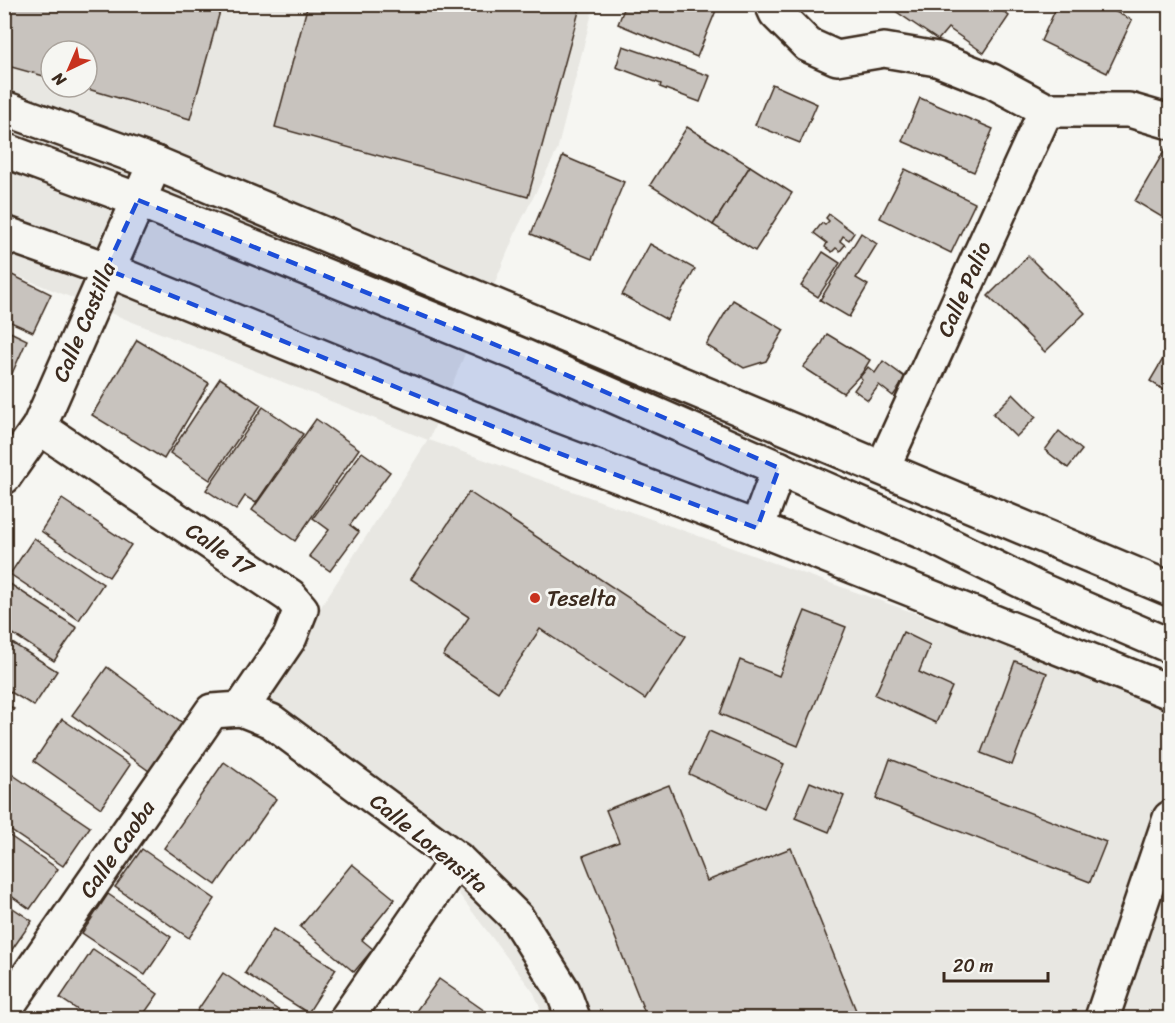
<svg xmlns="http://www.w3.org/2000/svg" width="1175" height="1023" viewBox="0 0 1175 1023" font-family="Sriracha,sans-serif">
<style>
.built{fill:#e8e7e2;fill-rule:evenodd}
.building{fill:#c8c3be;stroke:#3b2a1e;stroke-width:1.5}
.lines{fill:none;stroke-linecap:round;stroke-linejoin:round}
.minor-casing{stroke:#3b2a1e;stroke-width:38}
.tertiary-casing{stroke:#3b2a1e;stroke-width:38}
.minor{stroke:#f6f6f2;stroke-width:33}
.tertiary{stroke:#f6f6f2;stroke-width:33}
.marked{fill:#1d4ed8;fill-opacity:0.2;stroke:#1d4ed8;stroke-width:4.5;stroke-dasharray:12 8;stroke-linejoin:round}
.poi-dot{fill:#c8321e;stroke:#f6f6f2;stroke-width:2}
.labels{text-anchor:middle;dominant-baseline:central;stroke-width:6;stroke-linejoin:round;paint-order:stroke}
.street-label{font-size:22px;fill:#3b2a1e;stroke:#f6f6f2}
.poi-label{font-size:22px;fill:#3b2a1e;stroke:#f6f6f2;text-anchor:start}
</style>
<rect width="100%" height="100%" fill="#f6f6f2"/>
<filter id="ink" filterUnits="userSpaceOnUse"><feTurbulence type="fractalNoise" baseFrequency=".0167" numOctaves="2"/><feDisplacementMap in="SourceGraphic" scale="12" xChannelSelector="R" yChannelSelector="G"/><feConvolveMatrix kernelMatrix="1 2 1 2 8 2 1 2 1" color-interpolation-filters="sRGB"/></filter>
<g filter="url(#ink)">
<path class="built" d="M 4,5 L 594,5 L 557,151 L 518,227 L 429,440 L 1170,704 L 1170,1018 L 544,1018 L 534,993 L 418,840 L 247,722 L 428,440 L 5,271 ZM 51,51 L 87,51 L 87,87 L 51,87 Z"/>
<g class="building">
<polygon points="4,4 222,4 190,119 81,87 87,87 87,51 51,51 51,78 4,65"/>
<polygon points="308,4 581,4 528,197 275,127"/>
<polygon points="626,4 710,4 717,8 697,57 618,24"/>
<polygon points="889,4 993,4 1009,16 984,53 948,28 938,40 888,6"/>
<polygon points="1058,4 1100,4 1132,20 1107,73 1041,41"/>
<polygon points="623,46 710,76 700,102 660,87 661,84 616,67"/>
<polygon points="772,84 817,104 800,143 755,125"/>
<polygon points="920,98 993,129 974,172 902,141"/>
<polygon points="687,127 750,166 713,225 650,185"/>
<polygon points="1170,141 1170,222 1135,201"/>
<polygon points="563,156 624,182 592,259 531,234"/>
<polygon points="750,166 792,193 755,251 713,225"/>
<polygon points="905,169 975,203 951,253 880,218"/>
<polygon points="829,214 854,233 849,240 843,236 840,241 845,245 840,251 836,248 832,252 825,247 827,243 814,233 822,223 825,225 829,221 826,218"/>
<polygon points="861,233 877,244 856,278 868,285 849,317 820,300"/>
<polygon points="650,244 695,269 667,320 622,295"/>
<polygon points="823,252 840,263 818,297 801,286"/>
<polygon points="1028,256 1085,313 1045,352 988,296"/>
<polygon points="4,271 51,294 33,332 4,319"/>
<polygon points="733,300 784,330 766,361 744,368 706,345"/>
<polygon points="4,329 27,340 10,378 4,375"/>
<polygon points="827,334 870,360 862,373 843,393 803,367 820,347"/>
<polygon points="137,340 209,383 164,459 92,415"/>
<polygon points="1170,347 1170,394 1150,381"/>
<polygon points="883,361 906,378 893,396 879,385 868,400 854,390 862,379 860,377 868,367 875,373"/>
<polygon points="220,378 261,405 210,480 170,453"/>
<polygon points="1013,394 1036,417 1016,437 993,414"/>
<polygon points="263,407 303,434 256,503 245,496 236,510 206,490"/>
<polygon points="316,419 359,449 295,541 252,510"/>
<polygon points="1059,431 1082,450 1068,468 1045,450"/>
<polygon points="362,452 390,472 350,525 359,532 330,571 309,556 329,530 313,518"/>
<polygon points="469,492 686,636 645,699 540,629 498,692 443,656 469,617 411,579"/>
<polygon points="62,499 131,545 109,577 41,531"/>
<polygon points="34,538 103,584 79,620 10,574"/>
<polygon points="7,582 77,628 54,661 4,628 4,586"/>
<polygon points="805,611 846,627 798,746 720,714 740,660 779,676"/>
<polygon points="903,632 930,645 919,672 952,687 936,723 875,695"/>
<polygon points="4,638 57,671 34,706 4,688"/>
<polygon points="1015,661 1047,673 1012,765 981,753"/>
<polygon points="107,667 184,724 149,771 72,715"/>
<polygon points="4,702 14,709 4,723"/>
<polygon points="62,719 130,765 101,808 34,761"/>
<polygon points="709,731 784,764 764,808 689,774"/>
<polygon points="890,759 1106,842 1090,882 876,799"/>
<polygon points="224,762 276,799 216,885 164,848"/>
<polygon points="10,773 90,827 63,866 4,826 4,781"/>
<polygon points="810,782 844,796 829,832 795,818"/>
<polygon points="669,785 707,881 791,848 859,1018 647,1018 583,856 619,842 606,810"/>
<polygon points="4,832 58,869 30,909 4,891"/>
<polygon points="142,849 215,899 189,938 115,887"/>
<polygon points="352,864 395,899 362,940 373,949 354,972 300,927"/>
<polygon points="108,894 171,937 145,975 82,933"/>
<polygon points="4,902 32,921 4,961"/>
<polygon points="273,929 336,969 308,1013 245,973"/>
<polygon points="93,949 158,994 141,1018 90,1018 60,998"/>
<polygon points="223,973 290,1018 209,1018 197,1011"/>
<polygon points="439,979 495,1018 411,1018"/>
</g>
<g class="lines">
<g class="minor-casing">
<g id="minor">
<polyline points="772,4 776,13 808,45 837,58 884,50 937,59 992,81 1046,110 1129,110 1170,122"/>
<polyline points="4,233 106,269 548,449 757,528 1170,692"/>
<polyline points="39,427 290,596 301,609 290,637 241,709"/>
<polyline points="883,467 1046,110"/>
<polyline points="4,477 39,427 155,163"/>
<polyline points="757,528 779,468"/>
<polyline points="4,1011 212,711 241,709 271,721 457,859 517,918 563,991 573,1018"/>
<polyline points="347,1018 457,859"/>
<polyline points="1102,1018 1170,818"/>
</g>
</g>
<g class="tertiary-casing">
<g id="tertiary">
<polyline points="4,108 155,163 1170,589"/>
<polyline points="4,150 138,200 523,356 925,533 1038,589 1170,646"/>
</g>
</g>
<use href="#minor" class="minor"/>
<use href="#tertiary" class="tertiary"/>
</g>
</g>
<path class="marked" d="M 138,200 L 523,356 L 779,468 L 757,528 L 548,449 L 106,269 Z"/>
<circle class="poi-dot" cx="535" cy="598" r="6"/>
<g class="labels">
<g class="street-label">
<text transform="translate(964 289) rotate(-66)">Calle Palio</text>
<text transform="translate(84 322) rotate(-67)">Calle Castilla</text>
<text transform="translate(220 549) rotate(34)">Calle 17</text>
<text transform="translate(429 843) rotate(39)">Calle Lorensita</text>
<text transform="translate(117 849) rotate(-55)">Calle Caoba</text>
</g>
<g class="poi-label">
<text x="547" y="598">Teselta</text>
</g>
</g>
<rect width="1175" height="1023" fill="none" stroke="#f6f6f2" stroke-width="24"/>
<rect x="12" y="12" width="1151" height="999" fill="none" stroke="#3b2a1e" stroke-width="2" filter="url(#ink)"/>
<g transform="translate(69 69) rotate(224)"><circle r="28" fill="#f6f6f2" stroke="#aba49d" stroke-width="1.5"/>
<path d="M0-4.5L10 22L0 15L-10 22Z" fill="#c8321e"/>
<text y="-9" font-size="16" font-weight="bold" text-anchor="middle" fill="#3b2a1e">N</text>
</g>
<path d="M944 972v9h104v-9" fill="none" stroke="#3b2a1e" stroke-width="3"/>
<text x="953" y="972" font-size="18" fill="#3b2a1e" stroke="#f6f6f2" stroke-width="4.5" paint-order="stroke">20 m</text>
</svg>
